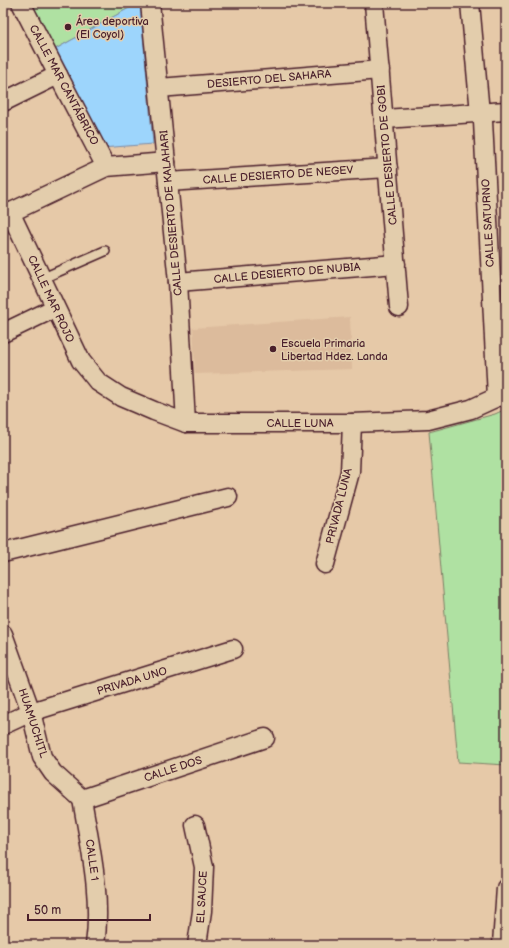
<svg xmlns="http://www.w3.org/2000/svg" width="509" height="948" viewBox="0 0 509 948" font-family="'Balsamiq Sans',sans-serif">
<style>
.built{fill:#dcbb9c}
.green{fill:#afe1a2;stroke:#7c8066}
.water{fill:#9dd5fc;stroke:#7c8ca8}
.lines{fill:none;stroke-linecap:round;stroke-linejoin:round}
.service-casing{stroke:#4a1f2b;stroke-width:12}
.minor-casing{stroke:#4a1f2b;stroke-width:21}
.service{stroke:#e3cdac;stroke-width:9}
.minor{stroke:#e3cdac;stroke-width:18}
.poi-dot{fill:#4a1f2b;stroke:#e3cdac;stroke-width:1.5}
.labels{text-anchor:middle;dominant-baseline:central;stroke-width:3;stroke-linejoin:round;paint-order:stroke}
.poi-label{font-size:11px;fill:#4a1f2b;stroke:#e3cdac;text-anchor:start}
.street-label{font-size:11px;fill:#4a1f2b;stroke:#e3cdac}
</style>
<rect width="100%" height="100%" fill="#e6c9a8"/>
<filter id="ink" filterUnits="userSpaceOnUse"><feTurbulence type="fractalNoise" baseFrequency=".025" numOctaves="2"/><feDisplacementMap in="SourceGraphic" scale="8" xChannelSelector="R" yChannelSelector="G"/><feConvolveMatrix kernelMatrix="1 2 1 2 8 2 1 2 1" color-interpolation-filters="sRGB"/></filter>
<g filter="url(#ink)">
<polygon class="built" points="350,317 352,369 195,374 193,328"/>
<g class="green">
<polygon points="30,3 138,3 52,51"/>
<polygon points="506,409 506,765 458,762 429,432 495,414"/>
</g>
<polygon class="water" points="138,3 140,3 153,144 101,148 52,51"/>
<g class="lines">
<g class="service-casing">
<polyline id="service" points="41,279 105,251"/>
</g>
<g class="minor-casing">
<g id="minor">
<polyline points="21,3 58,75 106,167"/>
<polyline points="150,3 178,282 186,423"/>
<polyline points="374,3 399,307"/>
<polyline points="470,3 480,113"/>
<polyline points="159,88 380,70"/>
<polyline points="3,102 58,75"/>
<polyline points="384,119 506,111"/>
<polyline points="483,121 497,397"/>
<polyline points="168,182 388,168"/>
<polyline points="10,212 81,361 98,382 121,397 154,411 186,423 352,423 428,420 471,409 506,393"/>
<polyline points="3,216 106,167 166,162"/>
<polyline points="178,282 396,264"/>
<polyline points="3,333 55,308"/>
<polyline points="3,553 228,497"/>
<polyline points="325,564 350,472 352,423"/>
<polyline points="3,634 31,712 42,757 53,773 82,799"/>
<polyline points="3,725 31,712 233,649"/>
<polyline points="82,799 265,738"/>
<path d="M 82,799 C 90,847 102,896 95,945"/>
<polyline points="195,825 204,867 202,911 197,945"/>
<polyline points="502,944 506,888"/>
</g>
</g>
<use href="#service" class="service"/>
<use href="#minor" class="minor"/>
</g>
</g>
<g class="poi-dot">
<circle cx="68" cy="27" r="4"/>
<circle cx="273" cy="349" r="4"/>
</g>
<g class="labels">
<g class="poi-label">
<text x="76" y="21">Área deportiva<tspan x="76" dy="13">(El Coyol)</tspan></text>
<text x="281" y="343">Escuela Primaria<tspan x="281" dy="13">Libertad Hdez. Landa</tspan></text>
</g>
<g class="street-label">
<text transform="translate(269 79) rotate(-5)">DESIERTO DEL SAHARA</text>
<text transform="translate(64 85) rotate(62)">CALLE MAR CANTÁBRICO</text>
<text transform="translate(387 155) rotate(-95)">CALLE DESIERTO DE GOBI</text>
<text transform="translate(278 175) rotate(-4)">CALLE DESIERTO DE NEGEV</text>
<text transform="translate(171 213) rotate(-95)">CALLE DESIERTO DE KALAHARI</text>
<text transform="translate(488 223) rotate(-93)">CALLE SATURNO</text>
<text transform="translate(287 273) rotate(-5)">CALLE DESIERTO DE NUBIA</text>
<text transform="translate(51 299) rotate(65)">CALLE MAR ROJO</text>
<text x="300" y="423">CALLE LUNA</text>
<text transform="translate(339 506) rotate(-76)">PRIVADA LUNA</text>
<text transform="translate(132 681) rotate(-17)">PRIVADA UNO</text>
<text transform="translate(33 723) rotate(72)">HUAMUCHITL</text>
<text transform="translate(173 769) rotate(-18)">CALLE DOS</text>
<text transform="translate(92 860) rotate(82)">CALLE 1</text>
<text transform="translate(202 897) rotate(-87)">EL SAUCE</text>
</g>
</g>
<rect width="509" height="948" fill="none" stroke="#e3cdac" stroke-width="16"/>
<rect x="8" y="8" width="493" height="932" fill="none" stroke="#4a1f2b" stroke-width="1.5" filter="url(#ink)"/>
<path d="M28 914v6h122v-6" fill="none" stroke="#4a1f2b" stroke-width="2"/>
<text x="34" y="914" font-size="12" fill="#4a1f2b" stroke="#e3cdac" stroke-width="3" paint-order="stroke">50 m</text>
</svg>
